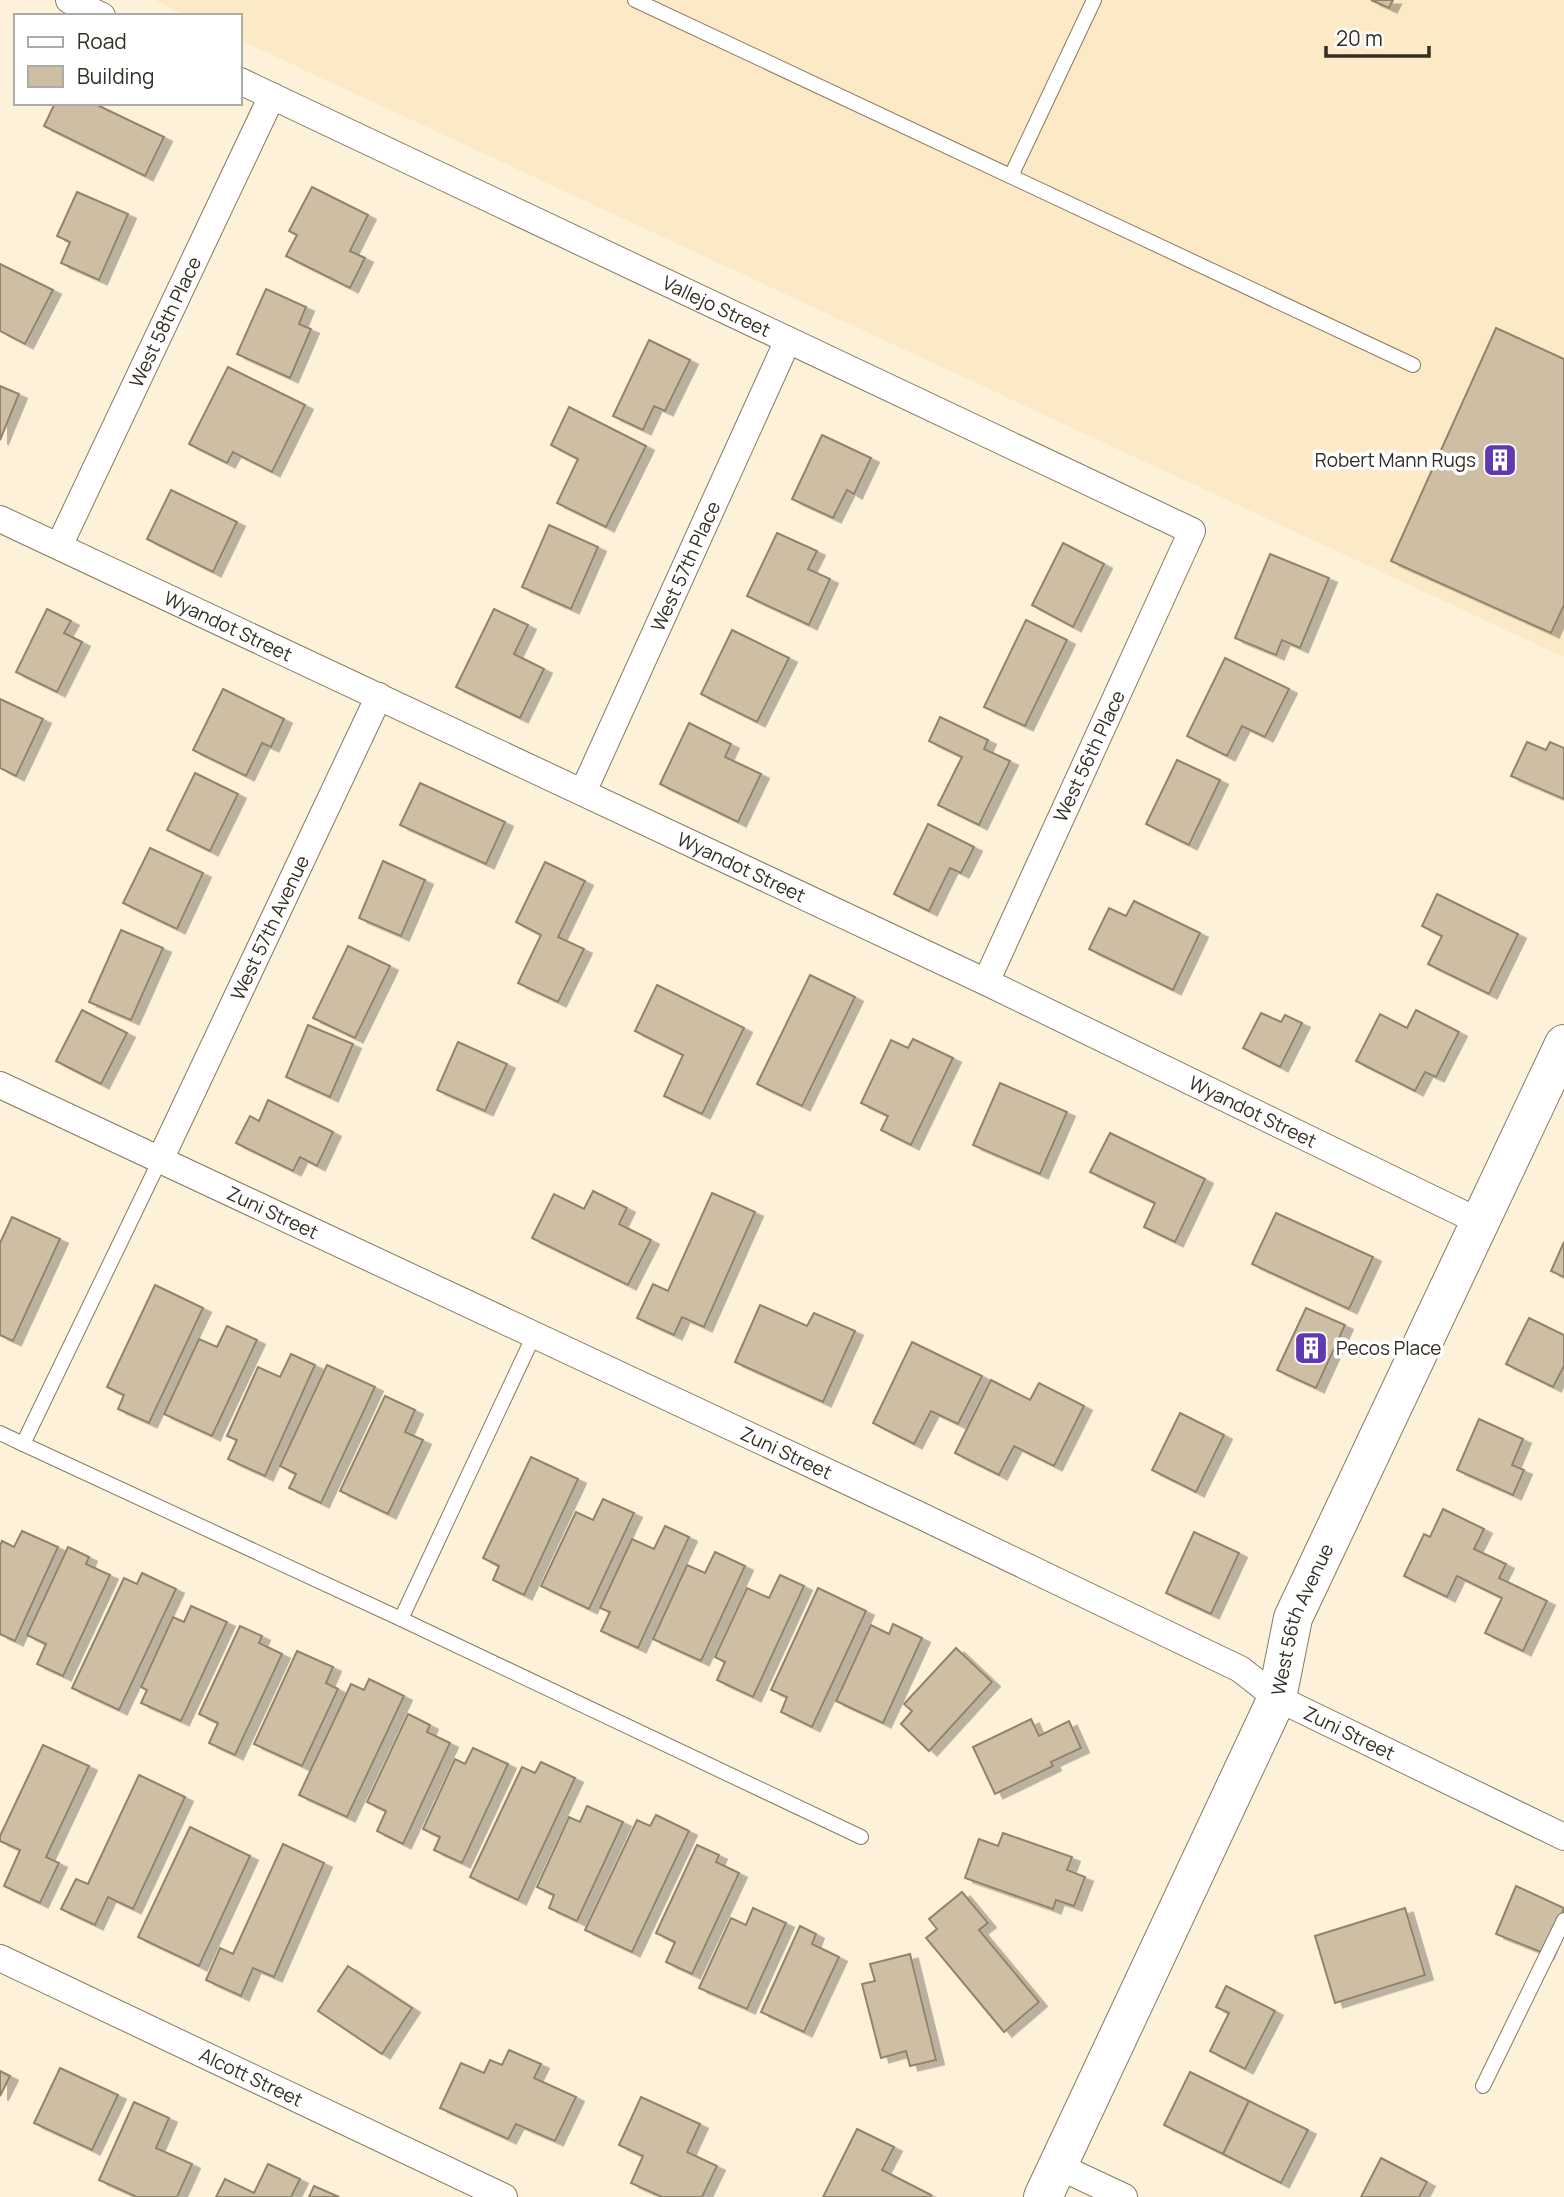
<svg xmlns="http://www.w3.org/2000/svg" width="1564" height="2197" viewBox="0 0 1564 2197" font-family="Manrope,sans-serif">
<style>
.built{fill:#fce9c6}
.building{fill:#cdbea4;stroke:#92846b;stroke-width:2;filter:url(#shadow)}
.lines{fill:none;stroke-linecap:round;stroke-linejoin:round}
.lane-casing{stroke:#887a61;stroke-width:16}
.street-casing{stroke:#887a61;stroke-width:28}
.secondary-casing{stroke:#887a61;stroke-width:40}
.lane{stroke:#fff;stroke-width:14}
.street{stroke:#fff;stroke-width:26}
.secondary{stroke:#fff;stroke-width:38}
.labels{text-anchor:middle;dominant-baseline:central;stroke-width:7;stroke-linejoin:round;paint-order:stroke}
.street-label{font-size:19px;fill:#332d23;stroke:#fff}
.poi-label{font-size:19px;fill:#332d23;stroke:#fff;text-anchor:end}
</style>
<defs>
<filter id="shadow"><feDropShadow dx="8" dy="4.5" stdDeviation="0" flood-color="#0004"/></filter>
</defs>
<rect width="100%" height="100%" fill="#fdf1da"/>
<polygon class="built" points="154,0 1564,0 1564,657 240,40 240,16 187,16"/>
<g class="building">
<polygon points="1371,0 1393,0 1389,8"/>
<polygon points="55,103 93,103 164,137 145,176 44,126"/>
<polygon points="312,187 368,215 350,251 365,258 350,288 286,256 297,235 289,231"/>
<polygon points="77,192 128,214 99,280 61,263 70,242 57,236"/>
<polygon points="0,264 53,290 25,344 0,331"/>
<polygon points="266,289 306,307 299,324 311,329 290,378 237,354"/>
<polygon points="1496,328 1564,359 1564,605 1551,633 1391,561"/>
<polygon points="649,340 690,360 665,411 654,406 643,430 613,416"/>
<polygon points="228,367 305,405 272,472 233,452 227,463 189,444"/>
<polygon points="0,386 19,394 0,440"/>
<polygon points="569,407 646,446 606,527 557,503 578,459 551,445"/>
<polygon points="822,435 871,458 854,494 847,490 833,518 792,499"/>
<polygon points="171,490 237,522 213,572 147,539"/>
<polygon points="549,525 598,547 571,609 522,587"/>
<polygon points="777,533 817,551 808,569 830,579 809,625 747,596"/>
<polygon points="1063,543 1104,564 1073,627 1032,605"/>
<polygon points="1270,554 1329,578 1300,648 1282,640 1276,655 1235,638"/>
<polygon points="47,609 71,621 64,633 82,642 57,692 16,672"/>
<polygon points="494,609 528,625 514,654 544,669 520,718 456,687"/>
<polygon points="1026,620 1067,640 1025,726 984,707"/>
<polygon points="732,630 789,658 757,722 701,694"/>
<polygon points="1225,658 1289,689 1265,737 1242,726 1227,756 1187,736"/>
<polygon points="223,689 284,719 271,747 262,743 246,776 193,750"/>
<polygon points="0,699 43,719 16,776 0,768"/>
<polygon points="940,717 988,740 984,749 1010,761 979,825 938,805 962,757 929,741"/>
<polygon points="689,723 731,744 725,757 761,774 738,822 660,784"/>
<polygon points="1527,742 1546,750 1550,742 1564,748 1564,799 1511,776"/>
<polygon points="1177,760 1220,780 1189,845 1146,824"/>
<polygon points="195,773 238,794 210,851 167,830"/>
<polygon points="420,783 505,822 486,864 400,825"/>
<polygon points="928,824 974,847 961,873 950,868 929,911 894,894"/>
<polygon points="150,848 203,873 177,929 123,903"/>
<polygon points="383,861 425,880 401,936 359,918"/>
<polygon points="545,862 585,881 558,937 584,949 558,1002 518,983 541,935 516,922"/>
<polygon points="1437,894 1518,934 1489,994 1428,964 1442,936 1422,926"/>
<polygon points="1134,901 1200,933 1173,990 1089,949 1109,908 1126,916"/>
<polygon points="121,930 163,948 131,1020 89,1002"/>
<polygon points="348,946 390,966 355,1038 313,1018"/>
<polygon points="810,975 855,997 802,1106 757,1084"/>
<polygon points="657,985 744,1028 702,1114 664,1096 683,1055 635,1031"/>
<polygon points="82,1010 127,1033 101,1084 56,1061"/>
<polygon points="1416,1010 1459,1032 1436,1077 1425,1072 1415,1091 1356,1061 1380,1014 1407,1028"/>
<polygon points="1261,1013 1281,1022 1285,1015 1302,1023 1280,1067 1243,1048"/>
<polygon points="308,1025 353,1044 330,1097 286,1077"/>
<polygon points="913,1039 953,1058 911,1145 881,1130 888,1116 861,1103 891,1040 908,1048"/>
<polygon points="458,1042 507,1064 485,1111 437,1090"/>
<polygon points="1000,1083 1067,1112 1040,1174 973,1145"/>
<polygon points="268,1100 333,1132 317,1166 300,1157 293,1171 236,1143 250,1116 259,1121"/>
<polygon points="1110,1133 1205,1179 1175,1242 1144,1227 1155,1203 1090,1172"/>
<polygon points="593,1191 627,1208 619,1224 651,1240 628,1285 532,1238 554,1194 584,1209"/>
<polygon points="712,1193 755,1212 704,1327 682,1317 674,1335 637,1318 653,1284 668,1291"/>
<polygon points="1276,1213 1373,1257 1349,1309 1252,1264"/>
<polygon points="12,1217 60,1239 13,1341 0,1335 0,1243"/>
<polygon points="1564,1242 1564,1277 1551,1271"/>
<polygon points="155,1285 203,1308 149,1423 118,1409 124,1395 107,1387"/>
<polygon points="760,1305 807,1326 814,1313 855,1331 823,1402 735,1362"/>
<polygon points="1306,1308 1345,1325 1316,1388 1277,1370"/>
<polygon points="1529,1318 1564,1335 1564,1366 1553,1387 1506,1364"/>
<polygon points="227,1326 257,1340 212,1436 164,1414 199,1339 217,1347"/>
<polygon points="912,1342 982,1376 958,1424 931,1411 914,1444 873,1423"/>
<polygon points="291,1354 315,1365 265,1476 228,1459 237,1440 227,1436 258,1367 280,1377"/>
<polygon points="327,1365 375,1387 321,1503 289,1488 296,1474 280,1466"/>
<polygon points="991,1380 1030,1400 1039,1383 1084,1406 1054,1466 1014,1446 999,1475 955,1453"/>
<polygon points="385,1396 415,1410 405,1432 423,1440 388,1514 340,1491"/>
<polygon points="1180,1413 1224,1435 1196,1492 1152,1470"/>
<polygon points="1479,1419 1523,1439 1512,1465 1524,1470 1513,1495 1457,1470"/>
<polygon points="531,1457 578,1479 524,1595 493,1580 499,1566 483,1558"/>
<polygon points="603,1499 634,1513 589,1609 541,1586 576,1512 593,1520"/>
<polygon points="1443,1509 1484,1529 1474,1549 1506,1564 1499,1578 1547,1601 1523,1651 1485,1633 1502,1598 1457,1576 1447,1597 1404,1576 1424,1534 1430,1537"/>
<polygon points="665,1526 689,1537 638,1648 601,1631 610,1612 600,1608 632,1539 654,1549"/>
<polygon points="22,1531 58,1547 15,1641 0,1634 0,1546 2,1541 14,1547"/>
<polygon points="1194,1532 1239,1553 1211,1614 1166,1593"/>
<polygon points="68,1547 89,1557 86,1564 110,1575 63,1676 37,1664 46,1644 27,1635"/>
<polygon points="715,1552 745,1566 701,1661 653,1639 687,1565 705,1573"/>
<polygon points="142,1573 176,1589 119,1710 72,1688 124,1578 137,1584"/>
<polygon points="780,1575 804,1586 753,1697 717,1680 725,1662 715,1657 747,1588 769,1598"/>
<polygon points="818,1588 866,1611 812,1727 781,1712 787,1697 771,1690"/>
<polygon points="191,1606 227,1622 181,1721 141,1703 147,1690 141,1687 173,1617 184,1622"/>
<polygon points="893,1624 922,1638 883,1723 836,1701 871,1625 889,1634"/>
<polygon points="240,1626 262,1636 259,1643 282,1654 235,1755 209,1743 218,1723 199,1714"/>
<polygon points="956,1648 992,1682 929,1751 901,1724 912,1711 904,1704"/>
<polygon points="297,1651 333,1667 326,1683 338,1689 302,1766 254,1744"/>
<polygon points="369,1679 404,1696 347,1817 299,1795 351,1684 364,1690"/>
<polygon points="408,1714 430,1725 427,1732 450,1743 403,1844 377,1831 386,1811 367,1802"/>
<polygon points="1031,1719 1039,1736 1069,1721 1081,1748 1051,1762 1053,1766 995,1794 973,1747"/>
<polygon points="43,1745 89,1766 46,1857 59,1863 40,1903 4,1886 20,1850 0,1841 0,1836"/>
<polygon points="473,1748 508,1764 462,1863 434,1850 440,1837 423,1829 455,1759 465,1764"/>
<polygon points="541,1762 575,1778 518,1900 470,1877 522,1767 535,1773"/>
<polygon points="139,1775 185,1797 133,1909 108,1897 95,1925 61,1909 76,1879 88,1884"/>
<polygon points="587,1806 623,1822 577,1921 549,1908 554,1895 537,1887 569,1817 580,1822"/>
<polygon points="656,1815 689,1831 632,1952 585,1930 637,1820 650,1826"/>
<polygon points="190,1827 250,1856 199,1966 138,1937"/>
<polygon points="1003,1833 1072,1857 1067,1870 1085,1877 1074,1906 1056,1900 1053,1909 965,1878 979,1839 998,1846"/>
<polygon points="283,1844 324,1863 274,1977 253,1968 241,1996 206,1980 220,1948 233,1954"/>
<polygon points="697,1845 719,1855 716,1862 739,1873 692,1974 666,1962 675,1942 656,1933"/>
<polygon points="1516,1886 1564,1908 1546,1954 1496,1934"/>
<polygon points="962,1892 988,1923 979,1930 1039,2002 1004,2032 926,1938 937,1929 929,1919"/>
<polygon points="753,1908 786,1923 747,2009 699,1988 731,1918 746,1925"/>
<polygon points="1405,1908 1425,1975 1335,2003 1315,1936"/>
<polygon points="800,1926 816,1934 812,1944 839,1957 804,2032 761,2012"/>
<polygon points="910,1954 936,2060 910,2066 906,2051 881,2058 862,1984 875,1981 870,1964"/>
<polygon points="348,1966 412,2008 382,2054 318,2011"/>
<polygon points="1226,1986 1275,2011 1245,2069 1210,2051 1229,2013 1216,2007"/>
<polygon points="509,2050 541,2064 534,2078 576,2097 555,2141 516,2124 508,2139 440,2108 461,2063 484,2073 490,2060 502,2065"/>
<polygon points="60,2068 118,2095 92,2150 34,2123"/>
<polygon points="0,2071 10,2076 0,2096"/>
<polygon points="1190,2072 1249,2101 1223,2154 1164,2125"/>
<polygon points="641,2097 700,2124 687,2152 717,2166 702,2197 662,2197 631,2183 643,2156 619,2145"/>
<polygon points="1249,2101 1308,2130 1281,2183 1223,2154"/>
<polygon points="134,2102 169,2118 156,2148 192,2164 177,2197 137,2197 99,2180"/>
<polygon points="857,2129 894,2147 882,2170 931,2195 930,2197 823,2197"/>
<polygon points="1381,2158 1427,2182 1419,2197 1361,2197"/>
<polygon points="268,2164 300,2179 291,2197 216,2197 225,2179 254,2193"/>
<polygon points="314,2186 339,2197 309,2197"/>
</g>
<g class="lines">
<g class="lane-casing">
<g id="lane">
<polyline points="635,0 1413,365"/>
<polyline points="1011,176 1094,0"/>
<polyline points="160,1160 23,1444 401,1619 534,1335"/>
<polyline points="0,1433 23,1444"/>
<polyline points="401,1619 861,1837"/>
<polyline points="1483,2086 1564,1920"/>
</g>
</g>
<g class="street-casing">
<g id="street">
<polyline points="69,0 102,16"/>
<path id="s1" d="M 240,81 L 1192,531 L 986,982"/>
<path id="s2" d="M 0,519 L 986,982 L 1480,1222"/>
<path id="s3" d="M 59,546 L 272,96"/>
<path id="s4" d="M 583,792 L 788,340"/>
<path id="s5" d="M 0,1085 L 915,1513 L 1240,1669 L 1277,1698 L 1564,1837"/>
<path id="s6" d="M 160,1160 L 379,696"/>
<path id="s7" d="M 0,1958 L 504,2197"/>
<polyline points="1058,2166 1124,2197"/>
</g>
</g>
<g class="secondary-casing">
<g id="secondary">
<path id="s8" d="M 1043,2197 L 1277,1698 L 1293,1618 L 1564,1044"/>
</g>
</g>
<use href="#lane" class="lane"/>
<use href="#street" class="street"/>
<use href="#secondary" class="secondary"/>
</g>
<defs>
<g id="building-square" transform="scale(1.75)"><rect x="-9" y="-9" width="18" height="18" rx="4" fill="#6038b0" stroke="#fff"/><path d="M-4-6H4V6H1V3H-1V6H-4ZM-2.5-4.3h1.7v1.8h-1.7ZM.8-4.3h1.7v1.8H.8ZM-2.5-1h1.7V.8h-1.7ZM.8-1h1.7V.8H.8Z" fill="#fff"/></g>
</defs>
<g fill-rule="evenodd">
<use href="#building-square" x="1500" y="460"/>
<use href="#building-square" x="1311" y="1348"/>
</g>
<g class="labels">
<g class="street-label">
<text stroke="none"><textPath href="#s1" startOffset="527">Vallejo Street</textPath></text>
<text stroke="none"><textPath href="#s3" startOffset="248">West 58th Place</textPath></text>
<text stroke="none"><textPath href="#s4" startOffset="248">West 57th Place</textPath></text>
<text stroke="none"><textPath href="#s2" startOffset="252">Wyandot Street</textPath></text>
<text transform="translate(1089 756) rotate(-65)">West 56th Place</text>
<text stroke="none"><textPath href="#s2" startOffset="819">Wyandot Street</textPath></text>
<text stroke="none"><textPath href="#s6" startOffset="257">West 57th Avenue</textPath></text>
<text stroke="none"><textPath href="#s2" startOffset="1386">Wyandot Street</textPath></text>
<text stroke="none"><textPath href="#s5" startOffset="301">Zuni Street</textPath></text>
<text stroke="none"><textPath href="#s5" startOffset="868">Zuni Street</textPath></text>
<text stroke="none"><textPath href="#s8" startOffset="634">West 56th Avenue</textPath></text>
<text stroke="none"><textPath href="#s5" startOffset="1498">Zuni Street</textPath></text>
<text stroke="none"><textPath href="#s7" startOffset="278">Alcott Street</textPath></text>
</g>
<g class="poi-label">
<text x="1476" y="460">Robert Mann Rugs</text>
<text x="1336" y="1348" text-anchor="start">Pecos Place</text>
</g>
</g>
<rect x="14" y="14" width="228" height="91" fill="#ffffff" stroke="#adaba7" stroke-width="2"/>
<rect x="28" y="37" width="35" height="10" fill="#ffffff" stroke="#adaba7" stroke-width="2"/>
<text x="77" y="49" font-size="21" fill="#332d23">Road</text>
<rect x="28" y="66" width="35" height="21" fill="#cdbea4" stroke="#adaba7" stroke-width="2"/>
<text x="77" y="84" font-size="21" fill="#332d23">Building</text>
<path d="M1326 46v10h103v-10" fill="none" stroke="#332d23" stroke-width="3.5"/>
<text x="1336" y="46" font-size="21" fill="#332d23" stroke="#ffffff" stroke-width="5" paint-order="stroke">20 m</text>
</svg>
